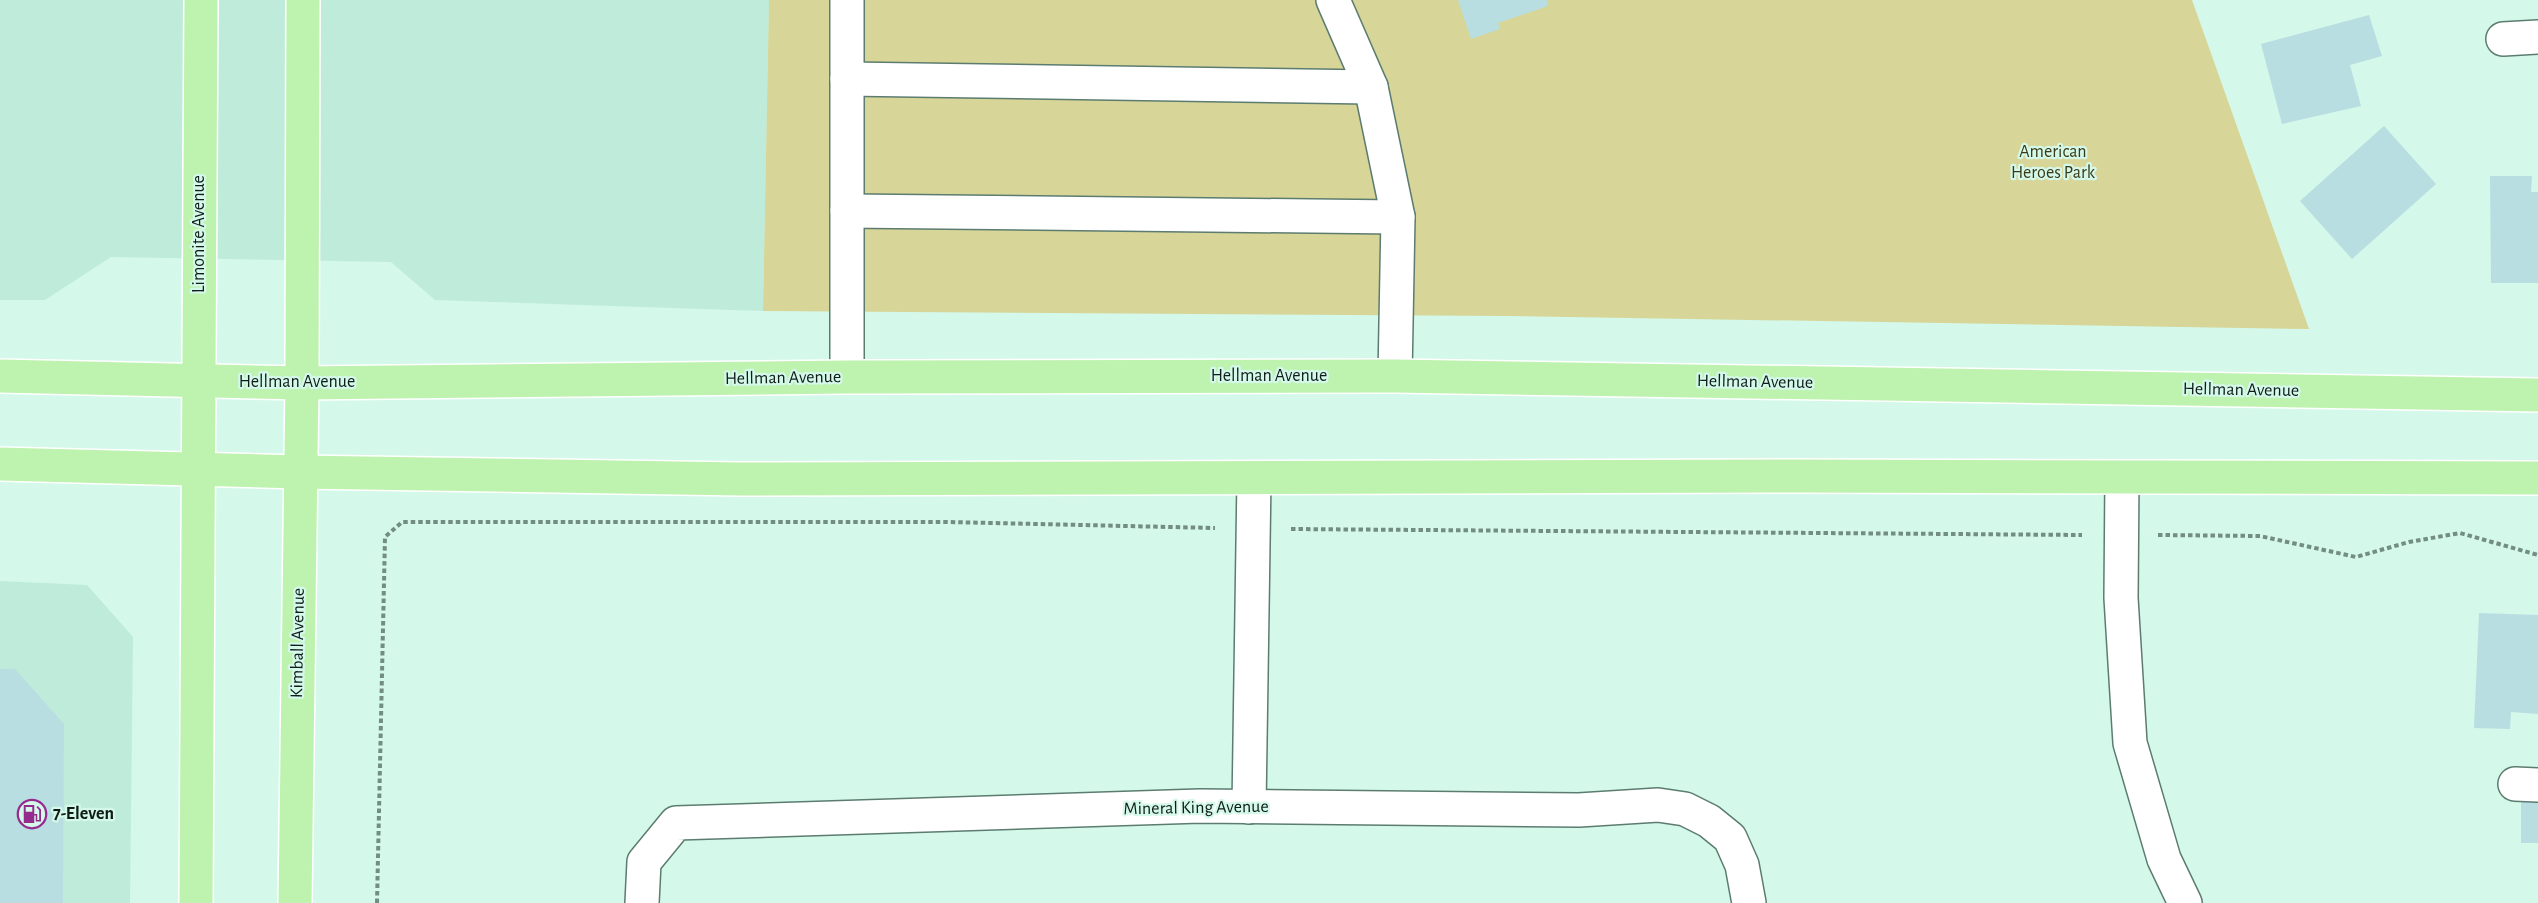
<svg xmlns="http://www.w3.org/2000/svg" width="2538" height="903" viewBox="0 0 2538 903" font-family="'Alegreya Sans',sans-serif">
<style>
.built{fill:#bfebdb}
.green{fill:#d7d597}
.building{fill:#b8dee1}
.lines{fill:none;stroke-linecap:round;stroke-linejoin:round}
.minor-casing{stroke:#5c7c70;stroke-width:36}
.major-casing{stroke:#fff;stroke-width:36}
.path{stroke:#748d84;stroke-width:4;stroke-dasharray:4.5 3;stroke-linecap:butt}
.minor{stroke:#fff;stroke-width:33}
.major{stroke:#bef2af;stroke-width:33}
.labels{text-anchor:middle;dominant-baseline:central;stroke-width:4.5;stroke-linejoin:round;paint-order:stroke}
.park-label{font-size:18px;fill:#3b3a17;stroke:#d4f8ea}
.street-label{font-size:18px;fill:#0f1c18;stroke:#d4f8ea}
.poi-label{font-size:18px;font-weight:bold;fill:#0f1c18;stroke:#d4f8ea;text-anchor:start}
</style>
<rect width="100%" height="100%" fill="#d4f8ea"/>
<g class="built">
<polygon points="0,0 769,0 763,311 435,300 391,262 111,257 45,300 0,300"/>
<polygon points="0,581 87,585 133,637 130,903 0,903"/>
</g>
<polygon class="green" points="769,0 2192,0 2309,329 1510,316 763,311"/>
<g class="building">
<polygon points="1458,0 1547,0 1548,6 1498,23 1500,29 1471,39"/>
<polygon points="2369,15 2382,56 2350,65 2361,106 2282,124 2261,44"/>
<polygon points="2384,126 2436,184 2352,259 2300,201"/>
<polygon points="2490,176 2532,176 2531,192 2538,192 2538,283 2491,283"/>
<polygon points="2479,613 2538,615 2538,714 2511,712 2510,729 2474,728"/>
<polygon points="0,669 15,669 64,724 63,903 0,903"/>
<polygon points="2538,801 2538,843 2521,843 2521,802"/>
</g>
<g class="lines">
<g class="minor-casing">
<g id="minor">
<polyline points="847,0 847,377"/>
<polyline points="1333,0 1371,87 1398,217 1395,376"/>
<polyline points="2503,39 2538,37"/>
<polyline points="847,79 1371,87"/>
<polyline points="847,211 1398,217"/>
<polyline points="2122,477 2121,598 2130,743 2164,859 2185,903"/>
<polyline points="2515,784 2538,785"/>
<polyline points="1249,807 1254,478"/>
<polyline points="642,903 644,862 676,823 1200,806 1579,810 1658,805 1685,809 1709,821 1730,838 1742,865 1749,903"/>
</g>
</g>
<g class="major-casing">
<g id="major">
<polyline points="0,376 302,383 847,377 1395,376 2538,395"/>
<polyline points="0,464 300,472 740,479 1796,476 2538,478"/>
<polyline points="196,903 201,0"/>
<polyline points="295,903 302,383 303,0"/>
</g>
</g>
<g class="path">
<polyline points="1291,529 2082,535"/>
<polyline points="2158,535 2260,536 2356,557 2409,542 2460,533 2538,555"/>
<polyline points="377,903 385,537 402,522 947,522 1215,528"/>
</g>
<use href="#minor" class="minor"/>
<use href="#major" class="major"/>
</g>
<defs>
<g id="fuel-ring" transform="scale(1.5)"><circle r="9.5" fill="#d4f8ea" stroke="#962b8e" stroke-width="1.5"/><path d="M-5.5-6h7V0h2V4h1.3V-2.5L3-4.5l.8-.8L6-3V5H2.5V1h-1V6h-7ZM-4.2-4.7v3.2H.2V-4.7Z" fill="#962b8e"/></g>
</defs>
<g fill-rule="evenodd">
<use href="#fuel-ring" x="32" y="814"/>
</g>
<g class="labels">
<g class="park-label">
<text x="2053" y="152">American<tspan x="2053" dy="21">Heroes Park</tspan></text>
</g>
<g class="street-label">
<text transform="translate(199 234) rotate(-90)">Limonite Avenue</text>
<text x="1269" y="376">Hellman Avenue</text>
<text transform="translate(783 378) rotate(-1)">Hellman Avenue</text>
<text x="297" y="382">Hellman Avenue</text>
<text transform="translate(1755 382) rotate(1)">Hellman Avenue</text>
<text transform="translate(2241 390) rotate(1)">Hellman Avenue</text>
<text transform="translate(298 643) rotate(-89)">Kimball Avenue</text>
<text transform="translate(1196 808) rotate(-1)">Mineral King Avenue</text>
</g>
<g class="poi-label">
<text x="53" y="814">7-Eleven</text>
</g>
</g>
</svg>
